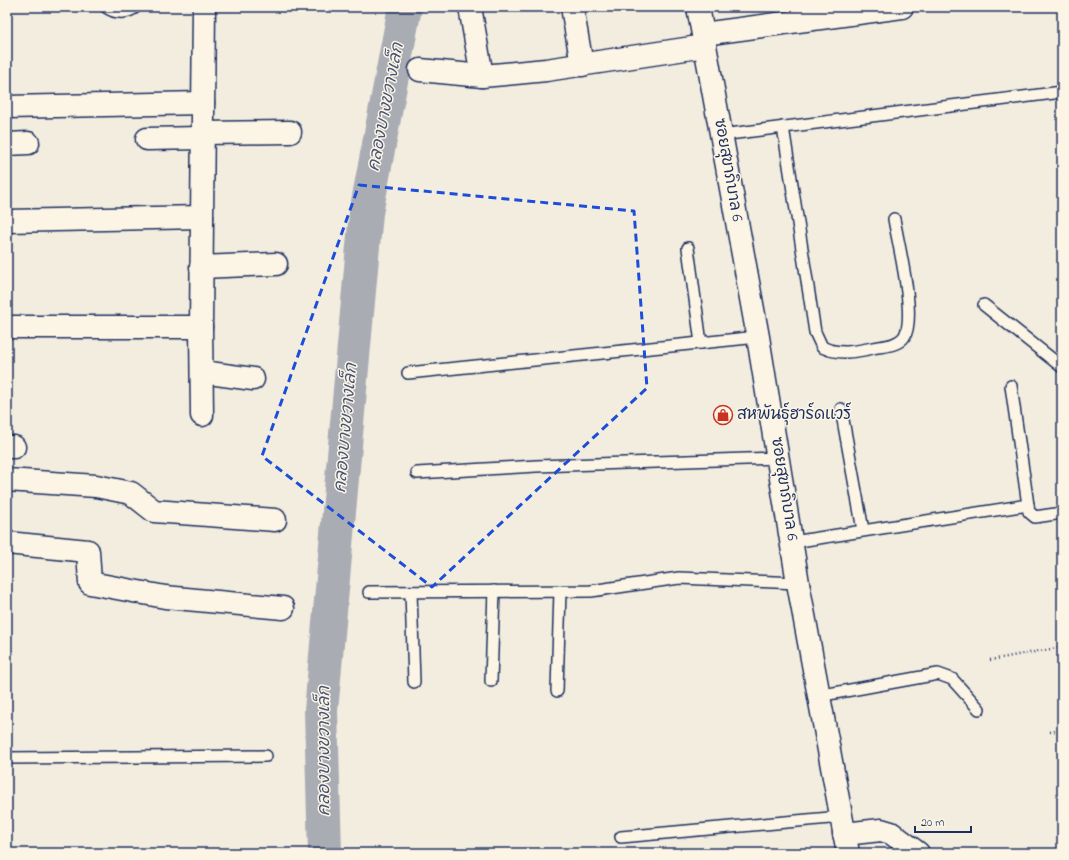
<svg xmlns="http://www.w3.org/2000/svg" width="1069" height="860" viewBox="0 0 1069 860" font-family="'Indie Flower','Playpen Sans Thai',sans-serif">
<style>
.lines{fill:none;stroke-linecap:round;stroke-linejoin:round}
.river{stroke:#a9acb3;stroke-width:34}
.service-casing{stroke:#1b2f5e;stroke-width:14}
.minor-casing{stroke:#1b2f5e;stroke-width:25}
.tertiary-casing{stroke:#1b2f5e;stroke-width:25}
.path{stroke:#1b2f5e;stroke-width:2.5;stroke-dasharray:1 3;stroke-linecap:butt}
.service{stroke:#fcf5e5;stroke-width:11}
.minor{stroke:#fcf5e5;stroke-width:22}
.tertiary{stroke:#fcf5e5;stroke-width:22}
.marked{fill:none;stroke:#1d4ed8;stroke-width:3;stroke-dasharray:8 5;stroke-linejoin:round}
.labels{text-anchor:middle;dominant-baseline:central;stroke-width:3;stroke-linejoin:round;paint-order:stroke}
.street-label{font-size:16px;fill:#1b2f5e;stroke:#fcf5e5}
.poi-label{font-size:16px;fill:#1b2f5e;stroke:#fcf5e5;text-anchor:start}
.water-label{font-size:17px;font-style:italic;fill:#465478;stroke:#fcf5e5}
</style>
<rect width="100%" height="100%" fill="#f3ede0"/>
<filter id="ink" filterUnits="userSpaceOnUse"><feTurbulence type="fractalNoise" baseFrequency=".025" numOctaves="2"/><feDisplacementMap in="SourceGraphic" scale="8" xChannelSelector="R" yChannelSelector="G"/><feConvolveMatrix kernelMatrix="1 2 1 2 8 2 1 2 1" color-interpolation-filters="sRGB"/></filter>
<g filter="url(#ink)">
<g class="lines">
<polyline class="river" points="325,853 321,711 366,213 405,7"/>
<g class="service-casing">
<g id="service">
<path d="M 106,7 C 115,14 127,14 136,7"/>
<path d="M 783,127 L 815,332 L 822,347 C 839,355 854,352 873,348 C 883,346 897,346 904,337 C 917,318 898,243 894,219"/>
<polyline points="721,135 1062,92"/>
<polyline points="688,248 701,343"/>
<polyline points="984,305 1062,367"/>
<polyline points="408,373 758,337"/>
<polyline points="841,409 863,530"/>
<polyline points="417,473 536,466 779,458"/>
<polyline points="1028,505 1029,512 1035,517 1062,513"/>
<polyline points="793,542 1028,505 1011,386"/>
<polyline points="369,592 591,591 679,578 798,583"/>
<polyline points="411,592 414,682"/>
<polyline points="491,681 494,591"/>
<polyline points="557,691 560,591"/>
<polyline points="818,696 938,674 952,679 979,709"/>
<polyline points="7,758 266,756"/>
<polyline points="621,837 841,817"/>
</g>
</g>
<g class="minor-casing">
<g id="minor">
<polyline points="470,7 482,76"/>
<polyline points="572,7 582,65"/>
<polyline points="703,34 902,7"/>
<polyline points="420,70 482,76 505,74 546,70 705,46"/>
<polyline points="7,107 203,103"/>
<polyline points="202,133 290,132"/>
<polyline points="147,139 202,138"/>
<polyline points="7,144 28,143"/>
<polyline points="7,221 202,217"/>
<polyline points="201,267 276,264"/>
<polyline points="7,327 201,327"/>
<polyline points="202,372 253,379"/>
<polyline points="202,415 201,327 204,7"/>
<polyline points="7,447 14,447"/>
<polyline points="7,480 96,486 131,493 154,511 275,520"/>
<polyline points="7,543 88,551 90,583 165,597 283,608"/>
<polyline points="844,834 881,830 891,833 918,853"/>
</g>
</g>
<g class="tertiary-casing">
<polyline id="tertiary" points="698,7 758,337 798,583 848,853"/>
</g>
<g class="path">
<polyline points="990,660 1062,647"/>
<polyline points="1050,732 1062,730"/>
<polyline points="1039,853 1062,849"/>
</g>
<use href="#service" class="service"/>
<use href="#minor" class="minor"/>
<use href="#tertiary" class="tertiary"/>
</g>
</g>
<path class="marked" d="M 359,185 L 634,211 L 647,388 L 432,587 L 262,456 Z"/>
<defs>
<g id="shop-ring" transform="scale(1)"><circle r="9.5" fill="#fcf5e5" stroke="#c8321e" stroke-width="1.5"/><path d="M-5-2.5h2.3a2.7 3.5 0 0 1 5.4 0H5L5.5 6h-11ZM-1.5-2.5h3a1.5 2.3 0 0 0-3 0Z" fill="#c8321e"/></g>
</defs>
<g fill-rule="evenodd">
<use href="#shop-ring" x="723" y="415"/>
</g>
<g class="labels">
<g class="street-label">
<text transform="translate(728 170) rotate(80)">ซอยสุขาภิบาล 6</text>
<text transform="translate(784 489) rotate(81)">ซอยสุขาภิบาล 6</text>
</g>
<g class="poi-label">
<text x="737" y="415">สหพันธุ์ฮาร์ดแวร์</text>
</g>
<g class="water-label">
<text transform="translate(386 107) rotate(-79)">คลองบางขวางเล็ก</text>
<text transform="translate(346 428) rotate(-85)">คลองบางขวางเล็ก</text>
<text transform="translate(324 751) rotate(-90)">คลองบางขวางเล็ก</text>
</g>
</g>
<rect width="1069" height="860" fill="none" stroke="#fcf5e5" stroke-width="24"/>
<rect x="12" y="12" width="1045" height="836" fill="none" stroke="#1b2f5e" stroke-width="1.5" filter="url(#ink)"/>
<path d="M915 826v6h56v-6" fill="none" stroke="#1b2f5e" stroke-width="2"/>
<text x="921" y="826" font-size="12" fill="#1b2f5e" stroke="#fcf5e5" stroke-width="3" paint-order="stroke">20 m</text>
</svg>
